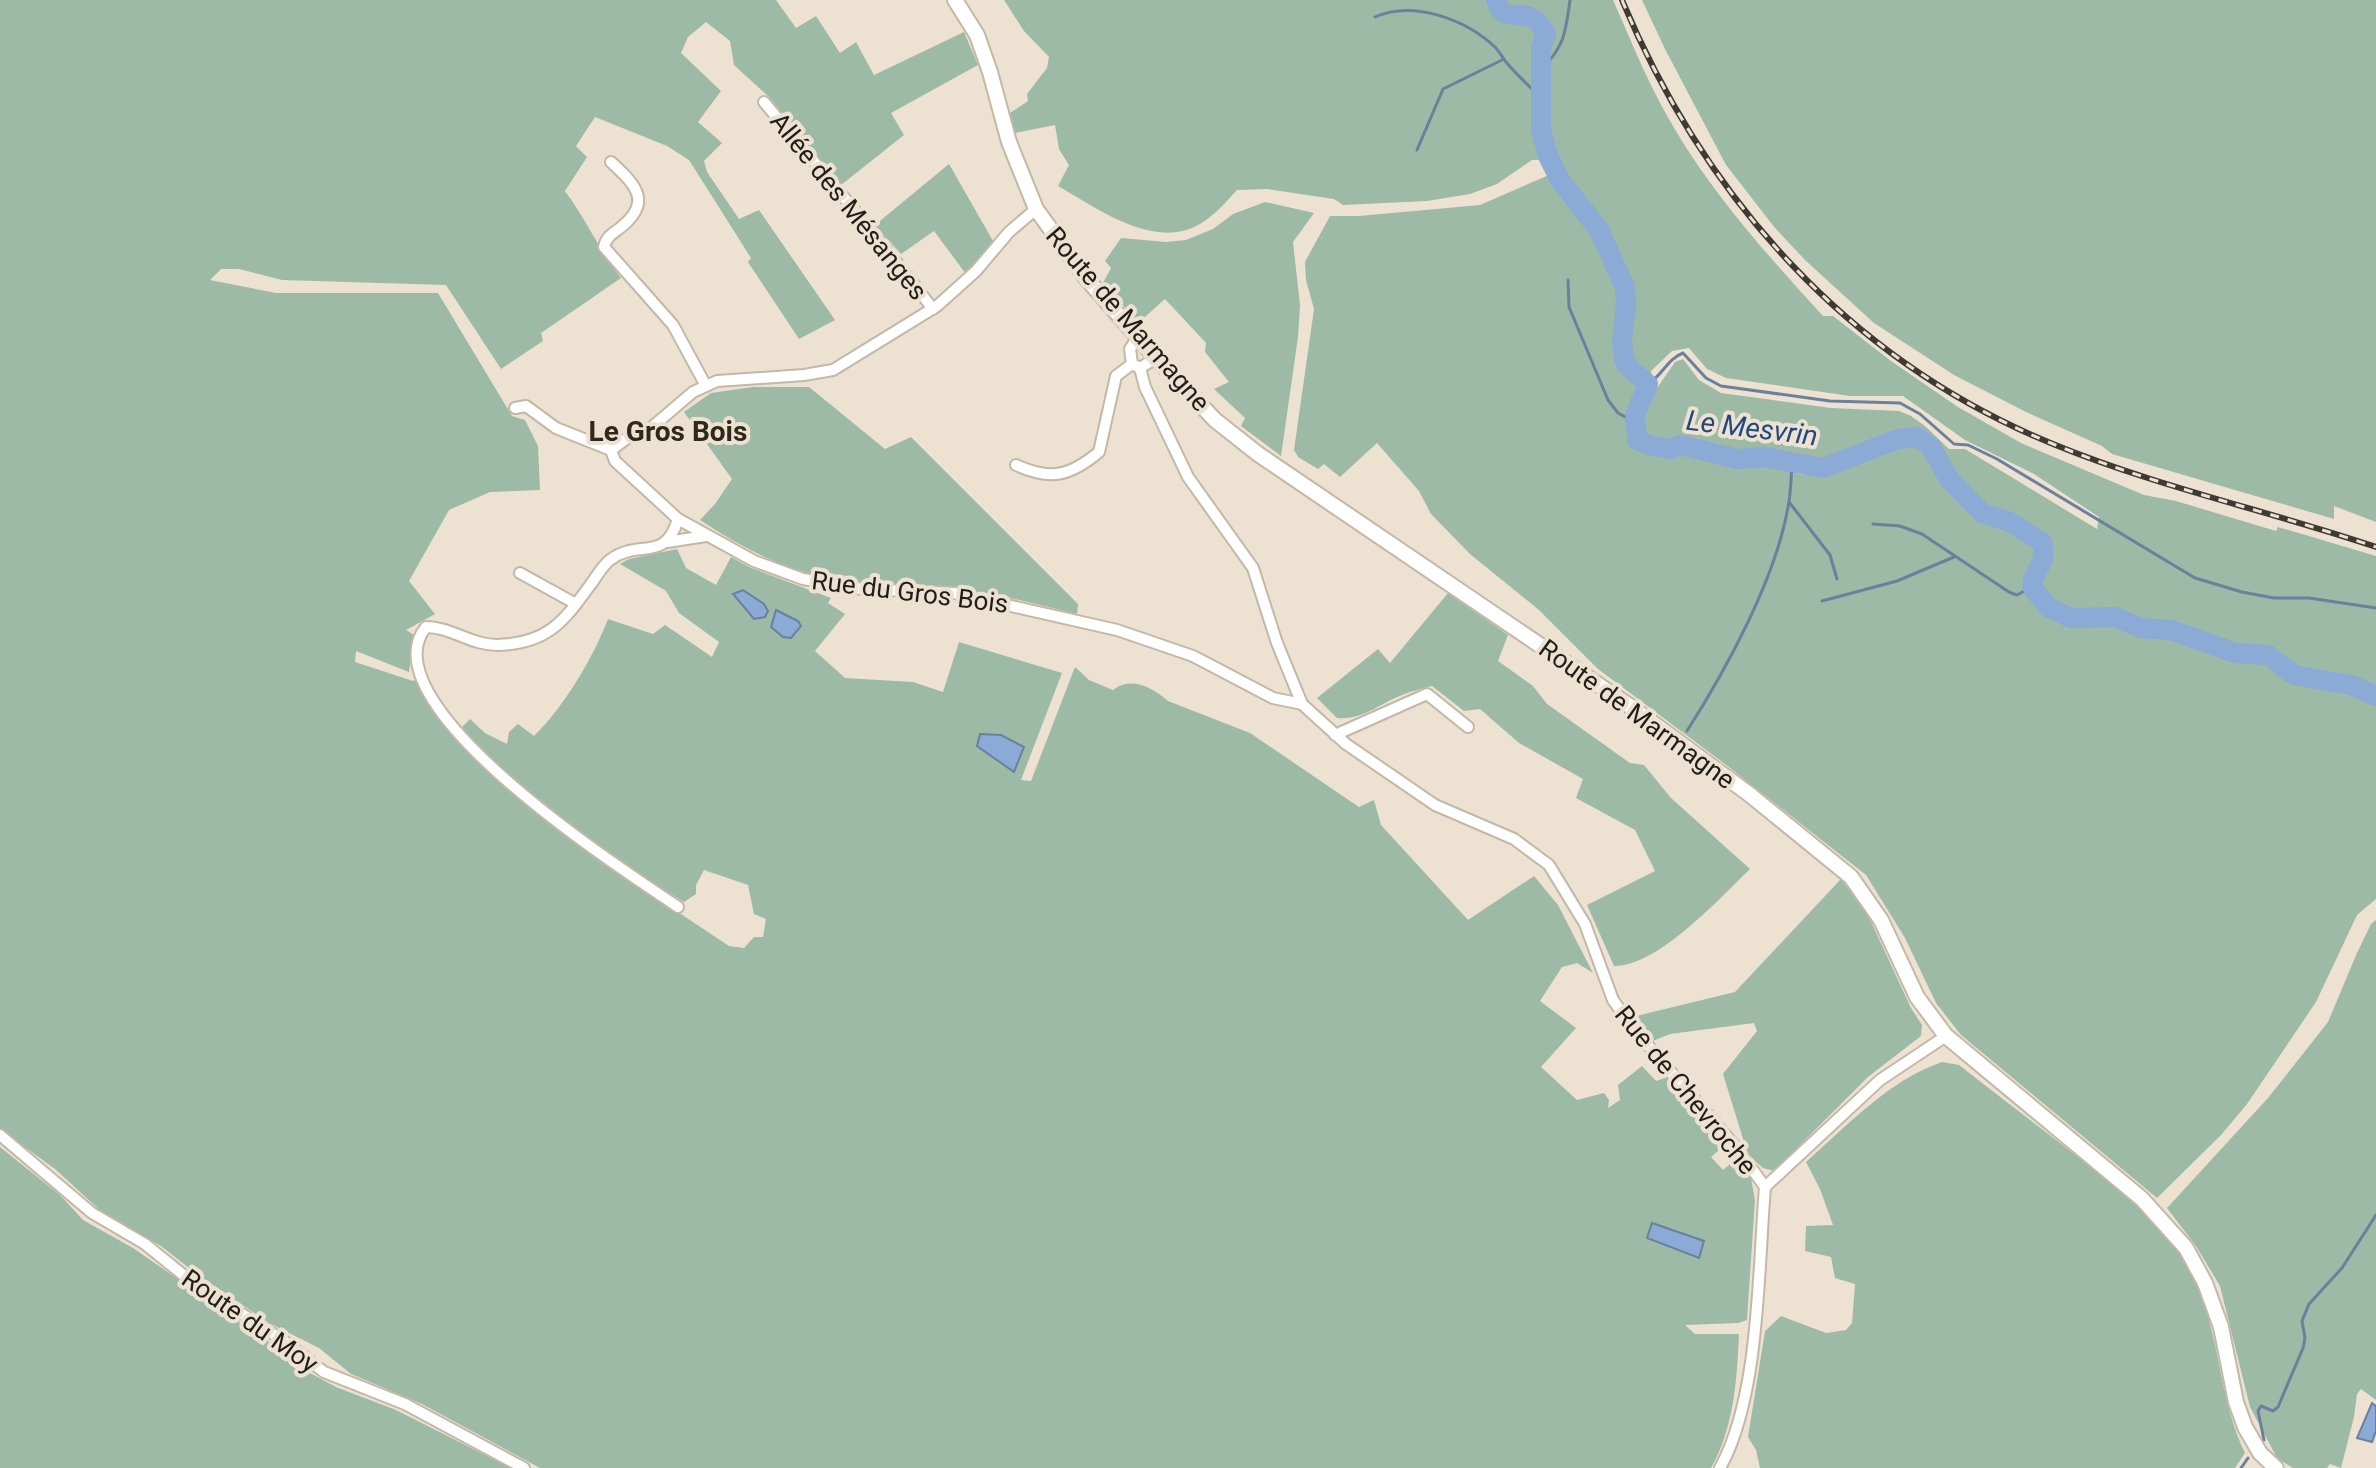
<svg xmlns="http://www.w3.org/2000/svg" width="2376" height="1468" viewBox="0 0 2376 1468" font-family="Roboto,sans-serif">
<style>
.green{fill:#9cbaa5;fill-rule:evenodd}
.water{fill:#8baad6;stroke:#6b809d;stroke-width:2}
.lines{fill:none;stroke-linecap:round;stroke-linejoin:round}
.stream{stroke:#6b809d;stroke-width:3}
.river{stroke:#8baad6;stroke-width:20}
.minor-casing{stroke:#c3b8a8;stroke-width:14}
.major-casing{stroke:#c3b8a8;stroke-width:18}
.minor{stroke:#fff;stroke-width:10}
.major{stroke:#fff;stroke-width:14}
.rail-casing{stroke:#3f3a33;stroke-width:6}
.rail{stroke:#ede2d2;stroke-width:3;stroke-dasharray:9;stroke-linecap:butt}
.labels{text-anchor:middle;dominant-baseline:central;stroke-width:8;stroke-linejoin:round;paint-order:stroke}
.street-label{font-size:26px;fill:#211d17;stroke:#ede2d2}
.water-label{font-size:28px;font-style:italic;fill:#22487f;stroke:#ede2d2}
.neighbourhood-label{font-size:28px;font-weight:bold;fill:#30281b;stroke:#ede2d2}
</style>
<rect width="100%" height="100%" fill="#ede2d2"/>
<g class="green">
<path d="M 0,0 L 776,0 L 796,28 L 816,16 L 840,53 L 856,42 L 874,75 L 964,32 L 978,65 L 891,113 L 904,135 L 841,185 L 769,97 L 734,65 L 730,41 L 706,22 L 688,37 L 681,53 L 721,91 L 698,122 L 722,143 L 704,161 L 707,172 L 739,219 L 759,210 L 835,320 L 799,339 L 748,262 L 751,258 L 689,160 L 667,146 L 595,117 L 576,146 L 587,157 L 565,191 C 586,219 599,250 621,278 L 541,333 L 543,341 L 501,369 L 446,285 L 282,280 L 239,269 L 221,269 L 210,280 L 276,293 L 438,293 L 512,416 L 525,420 L 538,446 L 540,490 L 490,492 L 449,510 L 409,581 L 435,614 L 406,630 L 414,635 L 409,672 L 356,651 L 355,662 L 413,681 L 416,679 L 428,704 L 511,792 L 595,857 L 729,946 L 744,948 L 754,937 L 763,937 L 766,919 L 754,914 L 748,885 L 704,870 L 696,885 L 696,894 L 684,902 C 604,853 523,798 462,727 L 470,719 L 485,733 L 507,744 L 509,732 L 518,724 L 534,736 C 564,707 593,658 608,619 L 653,634 L 665,625 L 712,657 L 719,642 L 679,613 L 666,591 L 620,564 L 629,559 L 677,549 L 686,568 L 716,585 L 731,557 L 749,567 L 831,598 L 828,603 L 845,614 L 815,651 L 845,678 L 913,682 L 943,692 L 959,642 L 1062,673 L 1021,780 L 1031,781 L 1075,667 L 1089,680 L 1113,690 C 1131,676 1152,687 1168,701 L 1250,733 L 1359,807 L 1374,800 L 1381,825 L 1468,920 L 1534,876 L 1558,905 L 1593,973 L 1577,963 L 1562,967 L 1540,1001 L 1576,1028 L 1541,1067 L 1577,1100 L 1604,1093 L 1609,1100 L 1608,1108 L 1620,1100 L 1618,1085 L 1642,1066 L 1656,1081 L 1668,1077 L 1725,1145 L 1711,1157 L 1723,1170 L 1736,1159 L 1751,1178 L 1755,1200 L 1747,1320 L 1738,1323 L 1685,1325 L 1695,1334 L 1739,1334 C 1737,1379 1734,1428 1711,1468 L 540,1468 L 422,1404 L 351,1374 L 319,1348 L 269,1323 L 198,1275 L 161,1246 L 104,1214 L 55,1169 L 0,1129 Z"/>
<path d="M 1004,0 L 1613,0 C 1627,31 1640,64 1656,95 C 1698,178 1761,248 1823,316 L 1833,316 L 1891,361 L 1958,407 L 2021,443 L 2144,495 L 2176,501 L 2276,531 L 2278,527 L 2376,556 L 2376,899 L 2357,915 L 2316,1002 L 2247,1104 L 2221,1135 L 2157,1198 L 1961,1035 L 1936,1003 L 1905,938 L 1866,875 L 1725,764 L 1598,669 L 1539,610 L 1470,554 L 1431,514 L 1419,491 L 1377,443 L 1340,477 L 1324,464 L 1318,469 L 1298,457 L 1294,450 L 1314,309 L 1306,280 L 1305,262 L 1330,216 L 1359,216 L 1480,205 L 1549,175 L 1558,159 L 1532,160 L 1497,184 L 1470,194 L 1427,201 L 1343,205 L 1334,199 L 1267,189 L 1237,190 C 1226,202 1215,215 1200,224 C 1154,251 1097,208 1058,186 L 1069,165 L 1059,149 L 1055,125 L 1015,133 L 1010,113 L 1028,101 L 1027,94 L 1047,68 L 1049,57 L 1024,31 ZM 1689,348 L 1707,369 L 1726,378 L 1850,396 L 1903,396 L 1965,440 L 2034,474 L 2099,517 L 2097,529 L 1965,449 L 1949,449 L 1925,426 L 1911,416 L 1899,411 L 1831,408 L 1721,393 L 1699,380 L 1683,359 L 1675,362 L 1655,391 L 1651,371 L 1672,351 ZM 1800,459 L 1818,460 L 1811,475 L 1798,474 Z"/>
<polygon points="1642,0 2376,0 2376,522 2334,506 2334,519 2112,454 2102,446 2026,412 1954,375 1874,323 1805,260 1775,228 1726,165 1665,49"/>
<polygon points="949,164 993,241 966,274 934,231 901,254 875,225"/>
<polygon points="1265,202 1314,213 1293,242 1300,305 1298,337 1281,456 1241,426 1245,418 1214,389 1229,382 1205,352 1206,343 1165,299 1138,323 1103,283 1111,268 1105,261 1121,238 1166,242 1186,240 1213,229 1233,214"/>
<path d="M 753,387 L 809,387 L 885,449 L 911,437 L 1078,604 L 1077,614 C 1037,604 997,594 956,588 C 918,583 878,586 840,580 C 787,572 744,549 700,520 L 715,504 L 732,479 L 684,412 L 711,393 Z"/>
<path d="M 1448,593 L 1508,635 L 1498,661 L 1533,686 L 1547,704 L 1630,763 L 1644,765 L 1671,798 L 1750,869 C 1719,899 1657,967 1614,966 L 1587,905 L 1655,871 L 1635,830 L 1576,798 L 1583,779 L 1519,743 L 1480,709 L 1464,711 L 1432,686 C 1422,689 1411,691 1402,695 C 1378,704 1364,720 1337,718 L 1317,698 L 1378,649 L 1390,663 Z"/>
<polygon points="1841,879 1867,913 1911,1008 1922,1025 1921,1036 1868,1077 1774,1171 1763,1168 1748,1155 1723,1074 1757,1031 1754,1023 1670,1034 1653,1041 1632,1017 1735,992"/>
<polygon points="2376,920 2376,1400 2361,1389 2357,1394 2354,1417 2341,1468 2330,1464 2327,1468 2293,1468 2277,1458 2250,1407 2220,1286 2196,1246 2167,1208 2268,1098 2328,1022 2357,953 2371,924"/>
<path d="M 1942,1062 L 1959,1065 C 1994,1092 2030,1120 2065,1147 C 2118,1188 2176,1229 2201,1294 C 2220,1346 2221,1403 2245,1453 L 2235,1468 L 1760,1468 L 1756,1450 L 1748,1437 L 1765,1331 L 1781,1316 L 1826,1333 L 1846,1330 L 1852,1323 L 1855,1284 L 1835,1278 L 1831,1257 L 1805,1251 L 1806,1226 L 1833,1225 L 1820,1189 L 1806,1162 C 1848,1125 1889,1080 1942,1062 Z"/>
<polygon points="0,1147 60,1195 83,1220 133,1248 272,1344 310,1373 336,1387 396,1410 511,1468 0,1468"/>
</g>
<g class="water">
<polygon points="743,590 764,604 768,611 765,617 754,619 733,594"/>
<polygon points="776,610 798,621 801,626 791,638 783,637 771,627"/>
<polygon points="980,734 1001,735 1024,747 1014,772 977,746"/>
<polygon points="1652,1223 1704,1241 1699,1258 1647,1238"/>
<polygon points="2372,1403 2376,1406 2376,1431 2372,1442 2357,1438"/>
</g>
<g class="lines">
<g class="stream">
<path d="M 1375,17 C 1413,0 1465,19 1495,47 C 1499,51 1502,57 1506,62 C 1517,75 1529,86 1541,98"/>
<path d="M 1541,71 C 1565,44 1565,35 1570,0"/>
<polyline points="1417,150 1443,89 1502,60"/>
<polyline points="1568,280 1569,307 1608,400 1618,413 1635,422"/>
<path d="M 1648,384 C 1663,375 1667,359 1683,353 L 1706,378 L 1721,386 L 1830,401 L 1900,403 L 1920,414 L 1954,444 L 1968,445 L 1997,459 L 2195,578 L 2242,592 L 2274,598 L 2309,598 L 2376,608"/>
<polyline points="1789,502 1830,555 1837,579"/>
<polyline points="1873,524 1900,526 1922,534 2009,592 2017,595 2032,587"/>
<polyline points="1822,601 1897,581 1954,557"/>
<path d="M 1687,731 C 1726,670 1776,578 1788,507 C 1791,493 1791,478 1792,464"/>
<polyline points="2264,1440 2258,1411 2261,1406 2273,1411 2278,1407 2303,1348 2305,1338 2302,1321 2309,1304 2342,1268 2376,1215"/>
<polyline points="2241,1468 2248,1458"/>
</g>
<path class="river" d="M 1496,0 C 1502,19 1511,13 1527,16 C 1536,18 1541,26 1546,34 L 1541,48 L 1541,129 L 1548,156 L 1560,180 L 1599,230 L 1625,287 L 1626,305 L 1622,341 L 1624,359 L 1628,367 L 1648,384 C 1645,395 1636,407 1635,419 C 1635,426 1638,432 1637,440 L 1652,446 L 1670,449 L 1680,445 L 1737,459 L 1764,457 L 1823,468 L 1898,439 L 1917,437 L 1931,447 L 1949,479 L 1982,513 L 2008,521 L 2042,542 C 2048,568 2034,564 2032,587 L 2048,607 L 2071,618 L 2115,617 L 2141,628 L 2171,630 L 2235,653 L 2268,655 L 2294,675 L 2351,685 L 2376,696"/>
<g class="minor-casing">
<g id="minor">
<polyline points="764,102 872,231 933,309"/>
<path d="M 611,162 C 636,185 653,202 620,228 C 612,234 606,237 604,247 L 673,325 L 706,386"/>
<polyline points="1036,209 1009,232 976,271 937,306 833,370 804,375 717,381 693,392 652,427 626,439 611,450 615,461 678,519 754,561 803,579 862,589 954,593 1117,630 1193,656 1273,698 1302,704"/>
<polyline points="1138,337 1130,349 1132,364 1140,368 1156,358"/>
<polyline points="1140,368 1145,387 1188,477 1253,568 1277,643 1302,704 1346,744 1435,805 1514,839 1549,865 1585,924 1613,1000 1632,1027 1736,1147 1765,1187"/>
<polyline points="515,408 526,406 556,428 611,450"/>
<path d="M 1016,465 C 1051,481 1070,476 1099,452 L 1116,376 L 1132,364"/>
<polyline points="667,542 706,536"/>
<polyline points="520,573 576,604"/>
<polyline points="1335,735 1427,694 1468,727"/>
<path d="M 678,907 C 625,871 364,704 426,627 C 451,627 471,645 497,645 C 548,644 564,621 591,584 C 597,576 602,566 610,560 C 638,538 665,564 678,519"/>
<polyline points="0,1135 92,1213 145,1244 192,1282 284,1341 324,1372 405,1404 524,1468"/>
<path d="M 1720,1468 C 1760,1396 1758,1269 1765,1187 L 1880,1080 L 1946,1036"/>
</g>
</g>
<g class="major-casing">
<polyline id="major" points="955,0 977,35 990,72 1009,142 1036,209 1086,278 1156,358 1215,420 1258,454 1631,707 1749,794 1851,877 1881,920 1917,997 1946,1036 2142,1199 2186,1248 2205,1283 2221,1327 2236,1402 2245,1427 2260,1453 2276,1468"/>
</g>
<use href="#minor" class="minor"/>
<use href="#major" class="major"/>
<g class="rail-casing">
<path id="rail" d="M 1622,0 C 1706,200 1850,361 2053,444 C 2158,487 2269,511 2376,547"/>
</g>
<use href="#rail" class="rail"/>
</g>
<g class="labels">
<g class="street-label">
<text transform="translate(849 206) rotate(51)">Allée des Mésanges</text>
<text transform="translate(1128 319) rotate(49)">Route de Marmagne</text>
<text transform="translate(910 592) rotate(7)">Rue du Gros Bois</text>
<text transform="translate(1637 714) rotate(36)">Route de Marmagne</text>
<text transform="translate(1686 1090) rotate(51)">Rue de Chevroche</text>
<text transform="translate(250 1321) rotate(35)">Route du Moy</text>
</g>
<g class="water-label">
<text transform="translate(1752 428) rotate(7)">Le Mesvrin</text>
</g>
<g class="neighbourhood-label">
<text x="668" y="431">Le Gros Bois</text>
</g>
</g>
</svg>
